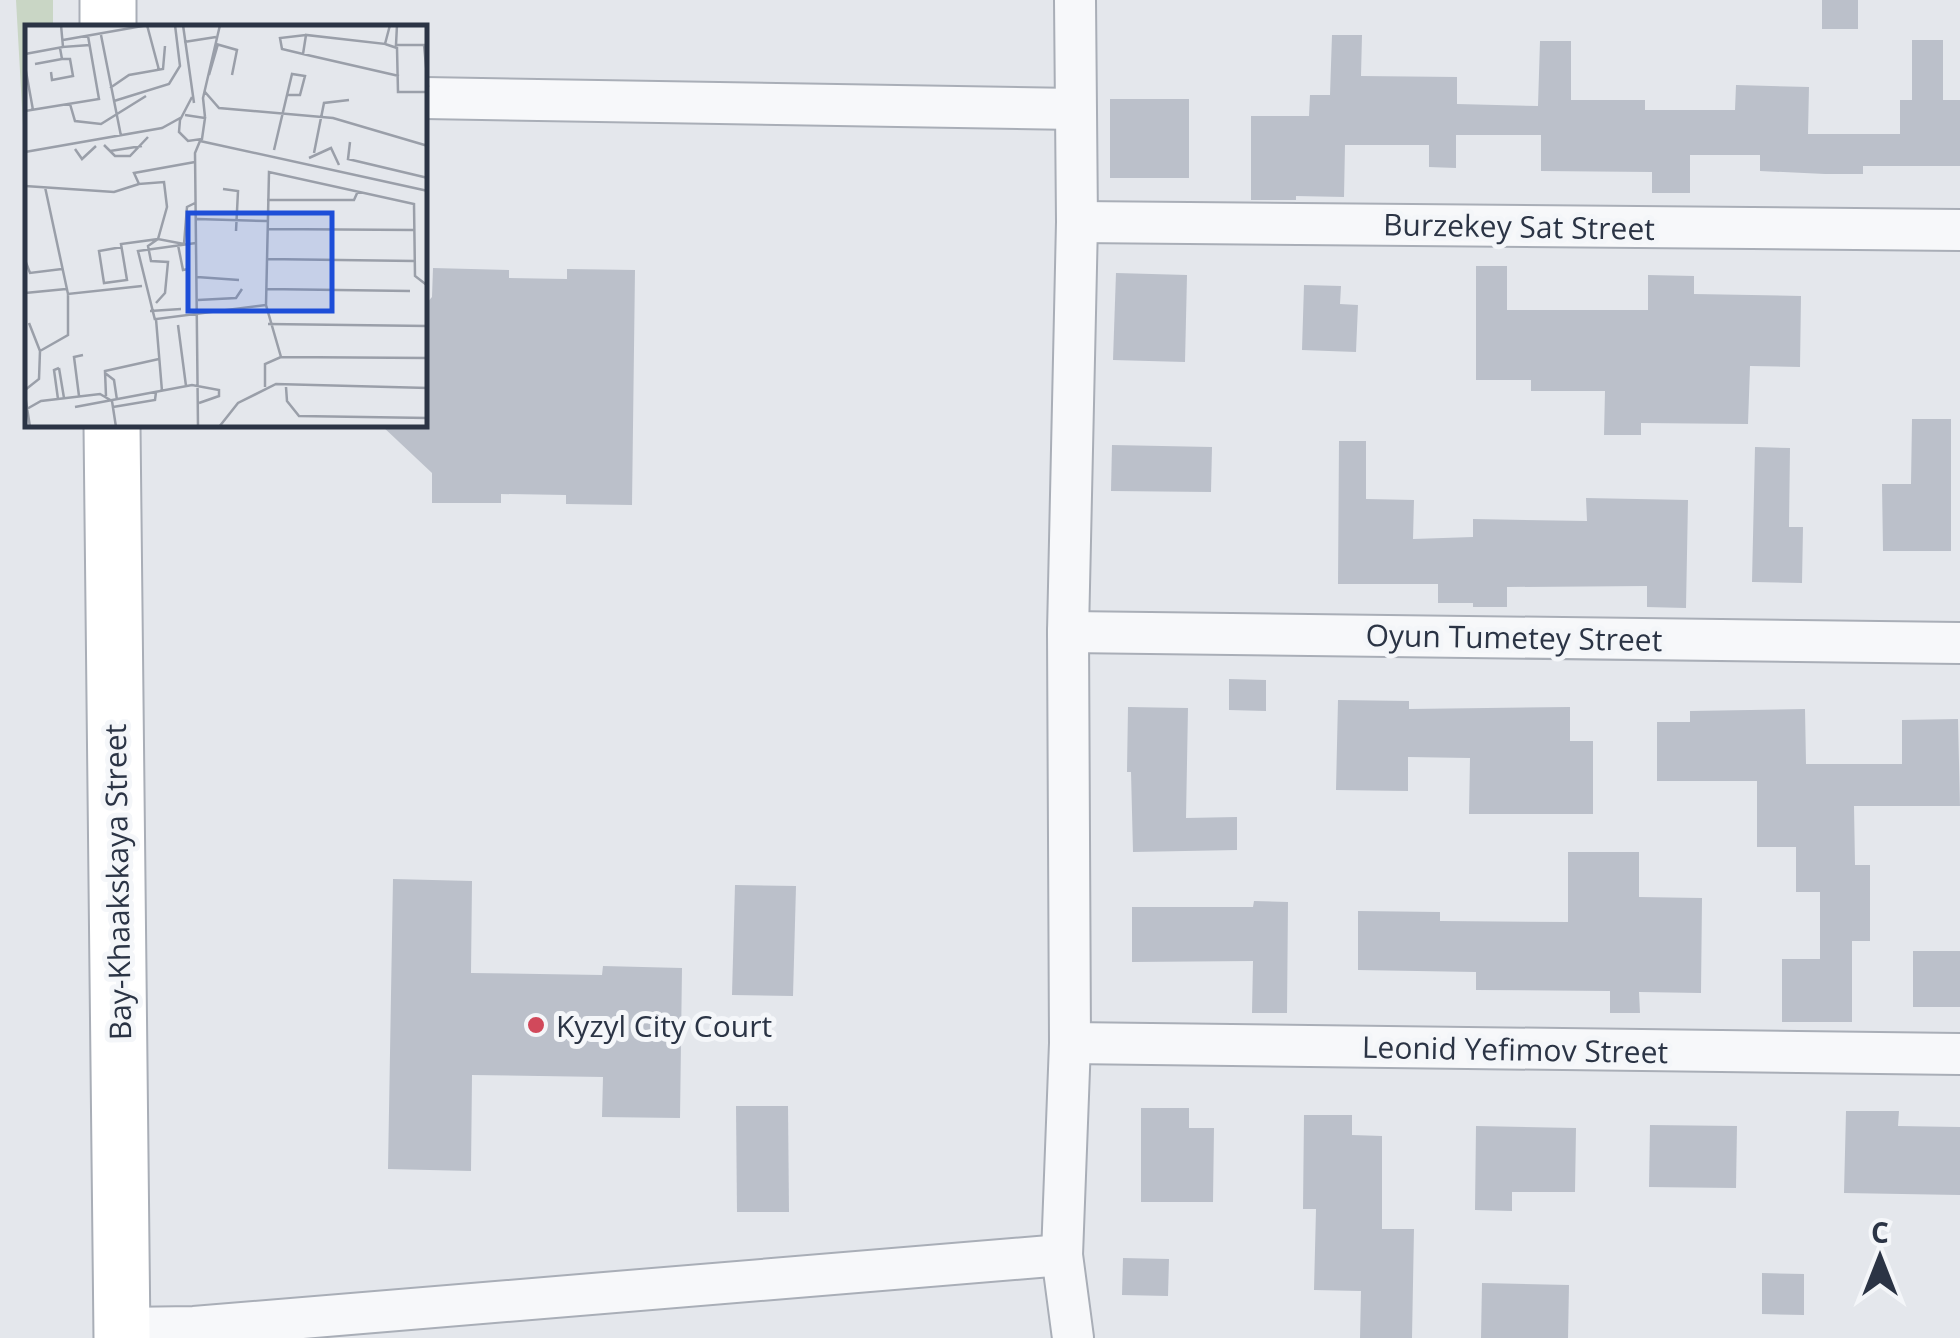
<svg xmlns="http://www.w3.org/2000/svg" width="1960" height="1338" viewBox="0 0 1960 1338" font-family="'Open Sans',sans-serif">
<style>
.green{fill:#c9d6c5}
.building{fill:#bbc0ca}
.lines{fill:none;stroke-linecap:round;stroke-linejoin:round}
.minor-casing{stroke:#a9aeb7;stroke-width:44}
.secondary-casing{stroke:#a9aeb7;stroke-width:59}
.minor{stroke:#f7f8fa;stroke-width:40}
.secondary{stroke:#fff;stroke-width:55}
.poi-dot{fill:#d1495b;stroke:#f4f6f9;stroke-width:4}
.labels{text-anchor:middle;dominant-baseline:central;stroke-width:10;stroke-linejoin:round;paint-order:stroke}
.street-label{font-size:30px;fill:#2b3445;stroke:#f4f6f9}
.poi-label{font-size:30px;fill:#2b3445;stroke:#f4f6f9;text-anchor:start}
.inset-road{fill:none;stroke:#9a9fa9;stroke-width:2.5}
.view{fill:#1d4ed8;fill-opacity:0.15;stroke:#1d4ed8;stroke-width:5}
.inset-edge{fill:none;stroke:#2b3445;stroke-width:5}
</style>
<rect width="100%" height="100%" fill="#e4e7ec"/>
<polygon class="green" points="16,0 53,0 53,27 28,28 27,197"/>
<g class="building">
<rect x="1822" y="0" width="36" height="29"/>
<polygon points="1332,35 1362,35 1361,76 1457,77 1457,104 1538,106 1540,41 1571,41 1571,100 1645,100 1645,110 1735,110 1736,85 1809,87 1808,134 1900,134 1900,100 1912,100 1912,40 1943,40 1943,100 1960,100 1960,166 1863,166 1863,174 1825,174 1760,171 1760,155 1690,155 1690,193 1652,193 1652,172 1541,171 1541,135 1456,135 1456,168 1429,167 1429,145 1345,145 1344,197 1296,196 1296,200 1251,200 1251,116 1309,116 1310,95 1330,95"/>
<rect x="1110" y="99" width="79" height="79"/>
<polygon points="1476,266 1507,266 1507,310 1648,310 1648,275 1694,276 1694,294 1801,296 1800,367 1750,366 1748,424 1641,423 1641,435 1604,435 1605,391 1531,391 1531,380 1476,380"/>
<polygon points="433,268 509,270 509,278 567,279 567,269 635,270 632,505 566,504 566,495 501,494 501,503 432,503 432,473 381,425 425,425 425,305 432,297"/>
<polygon points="1116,273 1187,275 1185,362 1113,360"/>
<polygon points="1304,285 1341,286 1340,304 1358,305 1356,352 1302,350"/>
<polygon points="1912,419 1951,419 1951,551 1883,551 1882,484 1911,484"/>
<polygon points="1339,441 1366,441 1366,499 1414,500 1413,539 1473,537 1473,519 1587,521 1586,498 1688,500 1686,608 1647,607 1647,586 1507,587 1507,607 1473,607 1473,603 1438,603 1438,584 1338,584"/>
<polygon points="1112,445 1212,447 1211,492 1111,491"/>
<polygon points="1755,447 1790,448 1789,527 1803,527 1802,583 1752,582"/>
<polygon points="1229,679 1266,680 1266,711 1229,710"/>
<polygon points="1338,700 1409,701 1409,709 1570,707 1570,741 1593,741 1593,814 1469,814 1470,758 1408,757 1408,791 1336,790"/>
<polygon points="1128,707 1188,708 1186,818 1237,817 1237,850 1133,852 1131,772 1127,772"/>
<polygon points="1805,709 1806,764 1902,764 1902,720 1958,719 1960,806 1854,806 1855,865 1870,865 1870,941 1852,941 1852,1022 1782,1022 1782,959 1820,959 1820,892 1796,892 1796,847 1757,847 1757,781 1657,781 1657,722 1690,722 1690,711"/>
<polygon points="1568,852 1639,852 1639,897 1702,898 1701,993 1639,992 1640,1013 1610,1013 1610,991 1476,990 1476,972 1358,970 1358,911 1440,912 1440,921 1568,922"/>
<polygon points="393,879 472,881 471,973 602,975 603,966 682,968 680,1118 602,1117 603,1077 472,1075 471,1171 388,1169"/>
<polygon points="735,885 796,886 793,996 732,995"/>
<polygon points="1254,901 1288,902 1287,1013 1252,1013 1253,961 1132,962 1132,907 1253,907"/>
<rect x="1913" y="951" width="47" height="56"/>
<polygon points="736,1106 788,1106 789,1212 737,1212"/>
<polygon points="1141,1108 1189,1108 1189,1128 1214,1128 1213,1202 1141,1202"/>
<polygon points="1846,1111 1899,1111 1898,1126 1960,1127 1960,1195 1844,1193"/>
<polygon points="1304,1115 1352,1115 1352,1135 1382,1136 1382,1229 1414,1229 1412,1338 1360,1338 1361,1291 1314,1290 1316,1209 1303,1209"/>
<polygon points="1650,1125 1737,1126 1736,1188 1649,1187"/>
<polygon points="1476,1126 1576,1128 1575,1192 1512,1192 1512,1211 1475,1210"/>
<polygon points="1123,1258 1169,1259 1168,1296 1122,1295"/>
<polygon points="1762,1273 1804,1274 1804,1315 1762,1314"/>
<polygon points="1482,1283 1569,1285 1568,1338 1481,1338"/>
</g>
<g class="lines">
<g class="minor-casing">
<g id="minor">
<polyline points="425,98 1075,109"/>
<polyline points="1077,222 1960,230"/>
<polyline points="1068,632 1960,643"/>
<polyline points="1070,1043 1960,1054"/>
<polyline points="122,1328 194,1327 1062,1255"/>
<polyline points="1073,1338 1062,1255 1070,1043 1068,632 1077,222 1075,0"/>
</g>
</g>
<g class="secondary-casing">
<g id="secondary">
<polyline points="108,0 108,28"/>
<polyline points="112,425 122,1338"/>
</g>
</g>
<use href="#minor" class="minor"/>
<use href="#secondary" class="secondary"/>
</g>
<circle class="poi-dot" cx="536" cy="1025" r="10"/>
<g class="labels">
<g class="street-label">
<text transform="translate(1519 226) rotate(1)">Burzekey Sat Street</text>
<text transform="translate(1514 637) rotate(1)">Oyun Tumetey Street</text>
<text transform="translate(117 882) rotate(-91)">Bay-Khaakskaya Street</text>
<text transform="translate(1515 1049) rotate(1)">Leonid Yefimov Street</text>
</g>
<g class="poi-label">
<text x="556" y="1025">Kyzyl City Court</text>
</g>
</g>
<g transform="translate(25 25)">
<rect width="402" height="402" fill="#e4e7ec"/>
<path class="inset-road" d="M 36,0 L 38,22 L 65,20M 122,0 L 134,45M 158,0 L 169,78M 365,0 L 360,19 L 281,10 L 278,29 L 374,51M 372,0 L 371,20 L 399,20 L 403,62M 76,10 L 96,111M 38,15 L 123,0M 159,17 L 191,12M 191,19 L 212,25 L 207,50M 360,19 L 372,23 L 373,67 L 403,67M 0,29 L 38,22M 278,29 L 257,24 L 255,13 L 281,10M 10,39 L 37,34 L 35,23M 0,41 L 8,85M 26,47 L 27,55 L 48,51 L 45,34 L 37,34M 184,50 L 193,19M 85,63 L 104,50 L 138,44 L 140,21M 180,67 L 194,83 L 308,93 L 403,121M 89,76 L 144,59 L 155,41 L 150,0M 45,79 L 50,96 L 76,99 L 121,71M 0,86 L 74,74 L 63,11M 160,90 L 180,93 L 177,114 L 163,116 L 154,107 L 155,95 L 167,72M 180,92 L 178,73 L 195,0M 325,117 L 323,134 L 403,153M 79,120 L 90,131 L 105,131 L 123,112M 50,124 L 57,134 L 71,121M 249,125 L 267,49 L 280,51 L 275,70 L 262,70M 85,126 L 117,121M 0,127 L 137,103 L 157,92M 289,128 L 299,78 L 324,75M 284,133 L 306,123 L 314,140M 0,161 L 89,167 L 114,159M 20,162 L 43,269 L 117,261M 198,164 L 213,166 L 211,206M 242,175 L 329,175 L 333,166M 172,194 L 242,196M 242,204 L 389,205M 153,220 L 158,245 L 163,244M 97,222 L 74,226 L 79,258 L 102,255 L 96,219 L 133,214 L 142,182 L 139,157 L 114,159 L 109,148 L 170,137M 241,234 L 389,236M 0,235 L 5,248 L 37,244M 172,252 L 214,255M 241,264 L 385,266M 0,268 L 41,264M 173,275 L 211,273 L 217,264M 131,278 L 140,268 L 143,237 L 126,236 L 123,221 L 133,214 L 159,219 L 162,182 L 170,178M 125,286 L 156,284M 130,295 L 113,226 L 171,218M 243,299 L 403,301M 153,300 L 161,361M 15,326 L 43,310 L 43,269M 256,332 L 403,333M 34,343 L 39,373M 80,348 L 89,355 L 92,375M 240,362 L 240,339 L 256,332 L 241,280 L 244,147 L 389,179 L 390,251 L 403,261M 261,362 L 262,376 L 274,391 L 403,393M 0,365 L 14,354 L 15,326 L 4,298M 137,366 L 131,294 L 241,280M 0,370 L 5,402M 54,371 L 49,332 L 58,330M 81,371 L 80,346 L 134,334M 33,374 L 29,345 L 34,343M 50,382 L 167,360 L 194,365 L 194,371 L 174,378M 88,382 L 130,375 L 131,367M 0,385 L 16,376 L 75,369 L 87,376 L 91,402M 173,402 L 170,128 L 175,116 L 403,166M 194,402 L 213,378 L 251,359 L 403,363"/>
<path class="view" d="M 163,188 L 307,188 L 307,286 L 163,286 Z"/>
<rect width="402" height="402" class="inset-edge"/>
</g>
<g transform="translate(1880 1258)" stroke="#f4f6f9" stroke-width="8" paint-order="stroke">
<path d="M0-8L18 38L0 25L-18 38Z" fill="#2b3445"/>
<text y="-15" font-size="28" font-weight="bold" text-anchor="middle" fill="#2b3445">С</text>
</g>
</svg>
